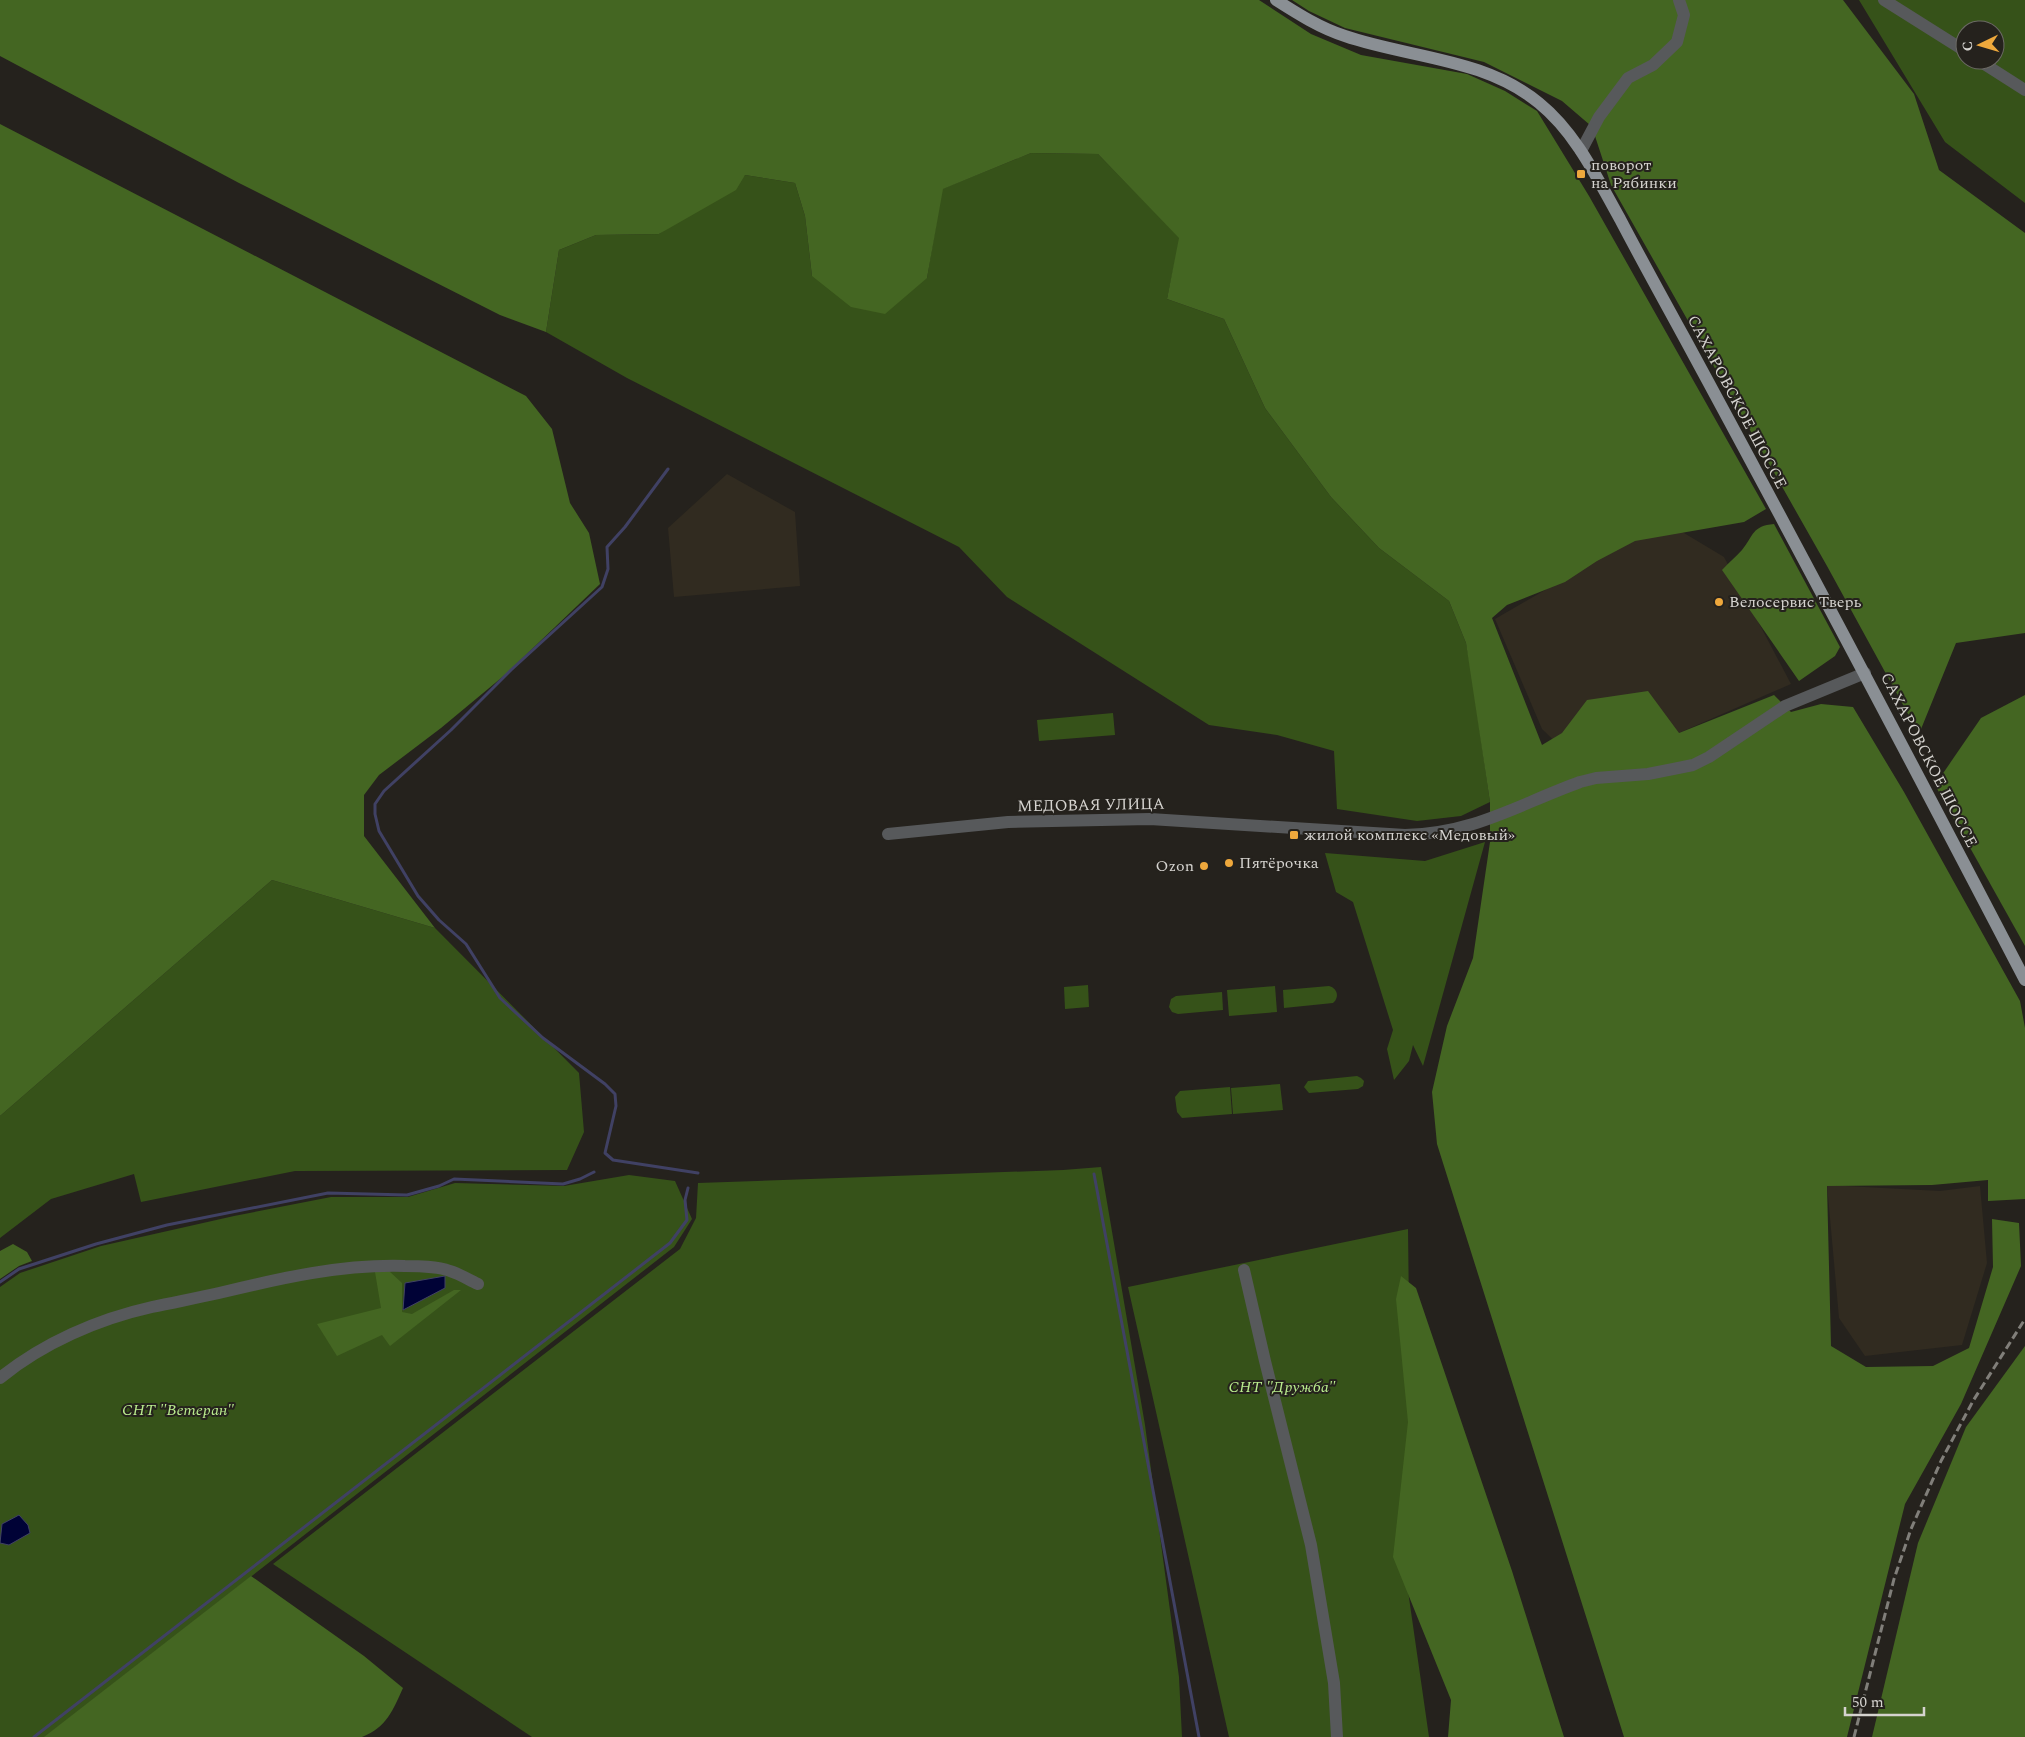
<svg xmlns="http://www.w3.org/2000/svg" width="2025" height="1737" viewBox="0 0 2025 1737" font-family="Spectral,serif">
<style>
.built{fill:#312b20}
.green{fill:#365219;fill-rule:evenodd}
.forest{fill:#462}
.water{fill:#000236;stroke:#404164}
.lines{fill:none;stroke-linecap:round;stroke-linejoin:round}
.stream{stroke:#404164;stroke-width:3}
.minor{stroke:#57595b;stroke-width:12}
.major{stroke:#8a8f94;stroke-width:12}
.rail{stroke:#817f7a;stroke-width:3;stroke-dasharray:8 4;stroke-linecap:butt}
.poi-dot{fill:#eea83c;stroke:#25221d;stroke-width:2}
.labels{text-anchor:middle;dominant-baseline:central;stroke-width:4;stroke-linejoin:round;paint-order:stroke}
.poi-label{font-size:16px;fill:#d5d3cf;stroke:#25221d;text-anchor:start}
.street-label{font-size:16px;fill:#d5d3cf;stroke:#25221d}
.park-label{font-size:16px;font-style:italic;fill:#baec8e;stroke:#25221d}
</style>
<rect width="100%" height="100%" fill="#25221d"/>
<g class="built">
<polygon points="727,474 795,512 800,586 674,597 668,528"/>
<polygon points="1664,521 1724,557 1791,684 1672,736 1570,756 1542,729 1495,619"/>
<polygon points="1827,1185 1940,1191 1980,1186 1987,1263 1962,1345 1865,1356 1839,1318"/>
</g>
<g class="green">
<path d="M 1859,0 L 2025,0 L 2025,203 L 1945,142 ZM 1965,30 L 1995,30 L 1995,60 L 1965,60 Z"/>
<polygon points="1031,153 1098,154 1180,238 1167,299 1224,319 1265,408 1331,497 1379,548 1449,601 1466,643 1471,670 1490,802 1461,816 1417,821 1337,809 1334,751 1277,735 1209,725 1007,597 959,547 627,378 546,332 559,250 596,235 659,234 745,175 795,183 805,216 812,276 927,278 942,189"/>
<polygon points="1113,713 1115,735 1039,741 1037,720"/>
<polygon points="1485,842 1423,1066 1413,1045 1409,1061 1394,1080 1387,1049 1393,1030 1353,902 1336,892 1325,853 1425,861"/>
<polygon points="272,880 435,928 579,1073 584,1132 567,1170 295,1171 141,1202 134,1174 51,1199 0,1238 0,1116"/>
<polygon points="1088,985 1089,1007 1065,1009 1064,987"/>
<polygon points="1275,986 1277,1012 1229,1016 1227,990"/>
<path d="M 1329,986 C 1337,988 1340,997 1333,1003 L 1284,1008 L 1283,990 Z"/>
<polygon points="1222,992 1223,1010 1178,1014 1172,1012 1169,1007 1171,999 1176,996"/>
<polygon points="1357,1076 1361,1078 1364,1081 1363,1086 1358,1089 1309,1093 1304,1087 1308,1081"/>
<polygon points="1280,1084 1283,1110 1233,1114 1231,1088"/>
<polygon points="1230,1087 1232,1114 1182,1118 1177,1112 1175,1097 1180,1091"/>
<polygon points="1101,1167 1145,1425 1179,1677 1182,1737 532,1737 273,1564 680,1249 696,1218 698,1183 1063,1170"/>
<polygon points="629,1175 675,1181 692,1219 674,1247 45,1737 0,1737 0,1287 20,1273 101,1246 234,1216 331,1197 408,1197 455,1183 564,1186"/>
<polygon points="1408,1229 1411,1474 1403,1556 1429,1737 1229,1737 1128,1287"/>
</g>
<g class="forest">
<polygon points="0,0 1259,0 1311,34 1361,55 1467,74 1505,91 1537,111 1589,196 1766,509 1744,522 1635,541 1597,561 1565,582 1507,605 1492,618 1542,745 1562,733 1587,700 1648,691 1679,733 1774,695 1791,712 1821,704 1853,707 1904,792 2020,1001 2025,1028 2025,1199 1988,1201 1988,1180 1932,1185 1827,1186 1831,1346 1866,1367 1933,1366 1969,1348 1993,1267 1992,1219 2019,1223 2021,1266 1961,1404 1905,1504 1847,1737 1624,1737 1437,1144 1432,1092 1447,1026 1473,958 1490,842 1490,802 1466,643 1449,601 1379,548 1331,497 1265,408 1224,319 1167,299 1179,238 1098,154 1031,153 943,189 927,278 885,314 851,307 812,276 805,216 795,183 745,175 736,190 659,234 596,235 559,250 546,332 500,315 239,183 0,56"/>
<polygon points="1292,0 1843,0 1914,94 1939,170 2025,233 2025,633 1956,643 1919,734 1827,566 1611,185 1594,133 1601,118 1631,80 1656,66 1677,45 1673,41 1652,62 1626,76 1596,114 1590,125 1562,101 1484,62 1345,28 1309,11"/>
<polygon points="0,124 526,396 552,429 570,503 589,533 600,584 506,674 441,728 379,775 364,795 364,836 435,928 272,880 0,1116"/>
<path d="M 1774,524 L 1840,647 L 1835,656 L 1799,681 L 1722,570 C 1728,563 1736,557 1742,550 C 1754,535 1752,526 1774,524 Z"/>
<polygon points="2025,695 2025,946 1935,785 1981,718"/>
<polygon points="13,1244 27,1252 32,1261 19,1266 0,1279 0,1251"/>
<polygon points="389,1271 402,1283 402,1312 412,1314 454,1290 461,1290 390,1346 382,1335 337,1356 317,1324 381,1308 375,1272"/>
<polygon points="1401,1276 1416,1288 1512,1571 1564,1737 1448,1737 1451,1700 1393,1557 1408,1422 1396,1299"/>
<polygon points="2025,1346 2025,1737 1872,1737 1918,1543 1966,1427"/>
<path d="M 251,1576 L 364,1656 L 403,1688 C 393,1710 387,1727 362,1737 L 44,1737 Z"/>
</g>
<g class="water">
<polygon points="445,1276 445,1288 403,1310 405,1283"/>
<polygon points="19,1515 28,1525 30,1533 9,1545 0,1543 2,1524"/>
</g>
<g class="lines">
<g class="stream">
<polyline points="668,469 625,527 607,547 608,569 602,587 511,670 451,730 384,791 375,804 375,814 379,831 418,896 439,920 466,944 500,998 543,1038 605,1084 615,1094 616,1106 605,1153 613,1160 698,1173"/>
<polyline points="1094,1174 1199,1737"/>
<polyline points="0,1282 19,1269 96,1244 167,1225 328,1193 407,1195 439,1186 454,1179 563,1184 580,1179 594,1172"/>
<polyline points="34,1737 670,1243 687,1220 685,1200 688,1188"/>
</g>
<g class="minor">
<polyline points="1884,0 1965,51"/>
<polyline points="1978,60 2025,90"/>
<polyline points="1581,151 1599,117 1628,78 1653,65 1677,42 1684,15 1679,0"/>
<path d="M 888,834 L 1008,822 L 1150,819 L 1405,835 C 1475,833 1517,805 1580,782 L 1596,778 L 1648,774 L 1693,765 L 1709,757 L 1785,706 L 1865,673"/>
<polyline points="1244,1270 1265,1361 1311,1545 1334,1683 1337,1737"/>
<path d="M 0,1378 C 43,1343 98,1319 152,1307 C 175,1302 197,1298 219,1293 C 281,1278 342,1264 405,1266 C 419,1266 437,1266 450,1271 C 460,1274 469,1280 478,1284"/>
</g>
<path class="major" d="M 1276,0 C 1298,14 1320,28 1345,36 C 1409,58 1485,58 1539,103 C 1576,133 1597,178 1620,219 C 1641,259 1663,299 1685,339 C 1800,551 1913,765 2025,980"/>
<polyline class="rail" points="1854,1737 1894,1579 1911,1529 1941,1461 1973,1401 2025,1319"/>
</g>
<g class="poi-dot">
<rect x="1576" y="169" width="10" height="10" rx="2.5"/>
<circle cx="1719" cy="602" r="5"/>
<rect x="1289" y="830" width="10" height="10" rx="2.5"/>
<circle cx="1229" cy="863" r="5"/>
<circle cx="1204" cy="866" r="5"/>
</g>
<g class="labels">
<g class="poi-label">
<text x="1591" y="165">поворот<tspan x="1591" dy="18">на Рябинки</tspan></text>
<text x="1729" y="602">Велосервис Тверь</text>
<text x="1304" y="835">жилой комплекс «Медовый»</text>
<text x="1239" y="863">Пятёрочка</text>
<text x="1194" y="866" text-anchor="end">Ozon</text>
</g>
<g class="street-label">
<text transform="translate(1737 402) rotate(62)">САХАРОВСКОЕ ШОССЕ</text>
<text transform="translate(1929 760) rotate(63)">САХАРОВСКОЕ ШОССЕ</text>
<text transform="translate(1091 805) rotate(-1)">МЕДОВАЯ УЛИЦА</text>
</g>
<g class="park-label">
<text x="1282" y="1387">СНТ "Дружба"</text>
<text x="178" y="1410">СНТ "Ветеран"</text>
</g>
</g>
<g transform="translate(1980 45) rotate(265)"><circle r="24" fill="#25221d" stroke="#6b6964"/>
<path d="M0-4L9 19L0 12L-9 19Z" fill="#eea83c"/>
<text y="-8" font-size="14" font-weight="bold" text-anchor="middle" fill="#d5d3cf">С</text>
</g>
<path d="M1845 1707v8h79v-8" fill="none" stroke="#d5d3cf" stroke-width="2.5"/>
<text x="1852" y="1707" font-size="15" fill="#d5d3cf" stroke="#25221d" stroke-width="4" paint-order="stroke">50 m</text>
</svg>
